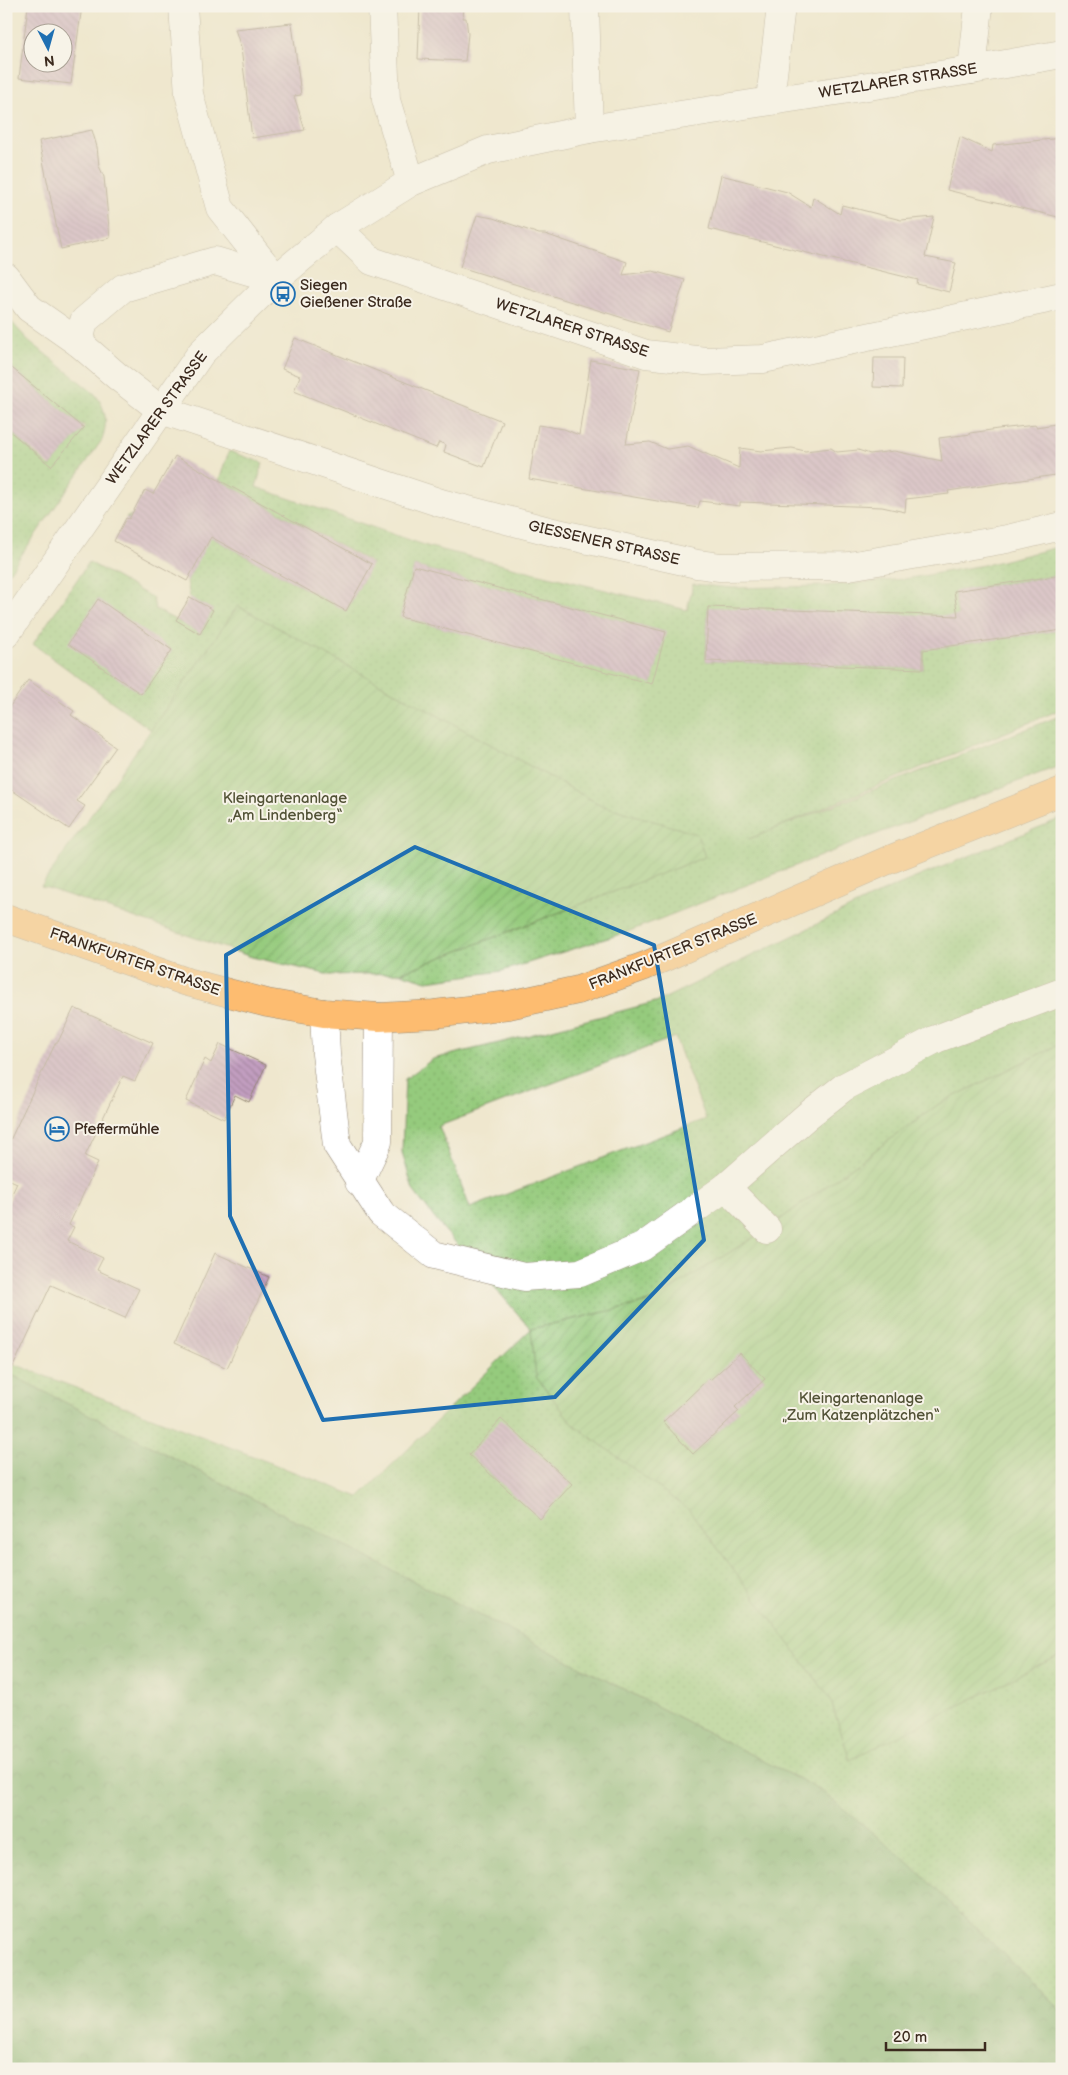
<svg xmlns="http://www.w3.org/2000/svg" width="1068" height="2075" viewBox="0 0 1068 2075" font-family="'Balsamiq Sans',sans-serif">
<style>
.grass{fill:url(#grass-dots);stroke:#687a4e;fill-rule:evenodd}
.forest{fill:url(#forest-crowns);stroke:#5a6c45}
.garden{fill:url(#garden-furrows);stroke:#687a4e}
.building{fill:url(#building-back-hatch);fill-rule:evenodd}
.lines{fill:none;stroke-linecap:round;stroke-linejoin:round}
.minor-casing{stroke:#958876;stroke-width:29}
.major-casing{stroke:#958876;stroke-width:29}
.minor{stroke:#fff;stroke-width:28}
.major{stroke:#fdbc70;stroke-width:28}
.marked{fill:none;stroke:#1f6fb2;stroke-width:4;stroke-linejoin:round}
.labels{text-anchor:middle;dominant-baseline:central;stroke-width:4;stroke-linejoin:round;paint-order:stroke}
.street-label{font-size:15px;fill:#3b2a1e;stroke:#f7f3e8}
.poi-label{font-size:15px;fill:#3b2a1e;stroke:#f7f3e8;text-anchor:start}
.park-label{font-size:15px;fill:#525236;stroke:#f7f3e8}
</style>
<defs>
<pattern id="grass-dots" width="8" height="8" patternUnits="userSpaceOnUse" patternTransform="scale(1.25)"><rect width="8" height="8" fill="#95cb7d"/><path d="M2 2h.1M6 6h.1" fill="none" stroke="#81ae6c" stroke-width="1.8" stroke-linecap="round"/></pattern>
<pattern id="forest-crowns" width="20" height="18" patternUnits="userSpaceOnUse" patternTransform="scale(1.25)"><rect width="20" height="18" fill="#78af6c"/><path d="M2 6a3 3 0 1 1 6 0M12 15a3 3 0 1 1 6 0" fill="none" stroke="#648f58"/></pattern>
<pattern id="garden-furrows" width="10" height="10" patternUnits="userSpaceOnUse" patternTransform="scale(1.25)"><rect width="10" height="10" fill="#95cb7d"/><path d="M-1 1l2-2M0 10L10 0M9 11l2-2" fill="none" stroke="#81ae6c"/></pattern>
<pattern id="building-back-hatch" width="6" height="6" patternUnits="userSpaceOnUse" patternTransform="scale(1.25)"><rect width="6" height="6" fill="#c39fc1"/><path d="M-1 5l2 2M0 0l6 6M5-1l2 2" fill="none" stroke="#a0829c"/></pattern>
</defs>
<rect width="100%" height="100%" fill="#f7f3e8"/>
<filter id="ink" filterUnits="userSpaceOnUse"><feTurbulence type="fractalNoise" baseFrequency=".02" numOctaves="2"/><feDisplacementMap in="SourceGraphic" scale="10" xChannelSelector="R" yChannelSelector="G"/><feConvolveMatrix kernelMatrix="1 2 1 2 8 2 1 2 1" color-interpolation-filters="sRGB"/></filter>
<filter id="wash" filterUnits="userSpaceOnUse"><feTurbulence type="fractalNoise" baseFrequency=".0096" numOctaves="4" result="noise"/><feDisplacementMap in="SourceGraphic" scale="20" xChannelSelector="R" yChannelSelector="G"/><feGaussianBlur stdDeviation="1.12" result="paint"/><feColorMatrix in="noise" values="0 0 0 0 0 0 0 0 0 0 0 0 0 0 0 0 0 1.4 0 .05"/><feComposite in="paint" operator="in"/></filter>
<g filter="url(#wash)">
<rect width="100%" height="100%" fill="#efe7ce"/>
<g class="grass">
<path d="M 6,316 L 28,340 L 95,394 C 106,409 108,422 102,440 L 6,577 L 6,428 L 50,467 L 85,426 L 83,424 L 82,426 L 6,363 Z"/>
<path d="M 229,451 L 263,463 L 256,487 L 430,547 L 687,610 L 693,584 L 732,588 L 823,586 L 905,579 L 989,564 L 1062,546 L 1062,575 L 954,591 L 962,644 L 1062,630 L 1062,709 L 749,839 L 1062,715 L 1062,765 L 874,835 L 627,932 L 502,971 L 427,981 L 400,973 L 704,857 L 697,835 L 601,805 L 238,606 L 151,730 L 33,644 L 89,562 L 153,598 L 155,609 L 200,633 L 213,610 L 190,598 L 187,581 L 199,557 L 126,518 L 131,515 L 186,545 L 196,529 L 346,611 L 372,563 L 219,480 ZM 414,566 L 665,632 L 652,683 L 400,617 ZM 708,608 L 925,616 L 923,669 L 706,661 Z"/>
<path d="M 1062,818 L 1062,1043 L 939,1104 L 767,1229 L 652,1301 L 531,1329 L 573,1424 L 689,1509 L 830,1698 L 850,1759 L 1062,1654 L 1062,2011 L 908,1862 L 822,1791 L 6,1372 L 6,1361 L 359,1497 L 531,1329 L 435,1219 L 413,1190 L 402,1152 L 405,1079 L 433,1059 L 511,1040 L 659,1001 L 893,887 ZM 675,1037 L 706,1119 L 470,1208 L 439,1126 Z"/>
</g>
<polygon class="forest" points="6,1372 822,1791 908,1862 1062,2011 1062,2069 6,2069"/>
<g class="garden">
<polygon points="238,606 601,805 697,834 705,857 400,973 330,975 252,957 41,886"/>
<polygon points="1062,1043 1062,1654 850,1760 830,1698 689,1510 573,1424 536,1377 531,1329 652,1301 767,1229 939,1104"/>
</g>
<g id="blocks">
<g class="building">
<path d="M 28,6 L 82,6 L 71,84 L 19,78 ZM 32,32 L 62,32 L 62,62 L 32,62 Z"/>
<polygon points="420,6 464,6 463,18 466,18 468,34 465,61 418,59"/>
<polygon points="292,23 301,95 294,96 305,130 252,138 241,48 235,29"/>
<polygon points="92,130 97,147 99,166 104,177 110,238 61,249 39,141"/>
<polygon points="960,137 992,152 993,145 1062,138 1062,218 947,190"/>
<polygon points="721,175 787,192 811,207 813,197 840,214 842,205 901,220 934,217 925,257 956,263 949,292 917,284 918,280 709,229"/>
<polygon points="477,215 493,218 539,234 545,234 627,262 623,275 653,271 685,280 668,332 460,267"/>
<polygon points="295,338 502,421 484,467 444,452 446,445 439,442 436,448 294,391 300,376 282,369"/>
<polygon points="874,358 903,358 902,388 873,387"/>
<polygon points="591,360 640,369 626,444 650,442 667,449 688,446 739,468 740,448 761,451 792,448 805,451 831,448 837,452 858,450 870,454 894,451 942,461 939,438 971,434 970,433 998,429 1036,425 1036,427 1062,423 1062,474 948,491 949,494 906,499 905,512 882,507 740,502 740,506 700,501 698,508 529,479 538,425 564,429 579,435"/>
<polygon points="6,363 84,428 51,466 6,428"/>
<polygon points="175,456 372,564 346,611 211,537 187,581 114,541 126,518 129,519 145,490 153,494"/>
<polygon points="414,566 666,632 652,684 400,617"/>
<polygon points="1062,575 1062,630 923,650 923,669 706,661 708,607 958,616 954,591"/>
<polygon points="190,597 213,610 200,634 176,620"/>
<polygon points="98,599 172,650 141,694 68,644"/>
<polygon points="28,680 74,711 71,715 116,747 77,801 85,806 69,829 6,786 6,712"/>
<polygon points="74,1008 153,1043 135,1081 123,1076 85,1156 98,1162 69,1225 74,1227 67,1241 103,1258 97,1270 139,1289 125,1318 51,1285 6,1382 6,1207 17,1183 6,1178 6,1149 56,1042 58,1042"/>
<polygon points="220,1044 266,1065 249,1102 235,1095 224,1119 186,1101 205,1059 211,1063"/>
<polygon points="215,1253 269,1277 227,1368 174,1344"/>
<polygon points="740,1353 765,1379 735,1407 739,1411 693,1454 663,1422 709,1378 710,1380"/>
<polygon points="501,1419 572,1484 540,1519 469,1455"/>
</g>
</g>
</g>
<g filter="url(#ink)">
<use href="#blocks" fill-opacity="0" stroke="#958876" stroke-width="1"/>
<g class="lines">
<g class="minor-casing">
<g id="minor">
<polyline points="183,6 189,94 220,208 276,279"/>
<polyline points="382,6 386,100 411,182"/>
<polyline points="585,6 589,129"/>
<polyline points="972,70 979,6"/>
<polyline points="770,100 781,6"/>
<polyline points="337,228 372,261 646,354 705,361 763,359 1062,296"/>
<polyline points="6,277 29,308 79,343 117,376 161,410 441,503 553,532 697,564 720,567 849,566 1007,539 1062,526"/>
<polyline points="79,343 84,321 123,288 215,261 276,279"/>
<polyline points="6,634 201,353 276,279 337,228 411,182 488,150 589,129 972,70 1062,54"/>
<polyline points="324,1013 326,1054 337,1145 381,1213 434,1255 524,1277 580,1273 642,1247 726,1187 807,1116 844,1087 936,1039 1062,992"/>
<polyline points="359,1182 378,1142 379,1017"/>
<polyline points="726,1187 767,1229"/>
</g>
</g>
<g class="major-casing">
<polyline id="major" points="6,918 187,982 267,1003 324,1013 379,1017 434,1014 509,1005 578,990 645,966 886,861 1062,791"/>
</g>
<use href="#minor" class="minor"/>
<use href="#major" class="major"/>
</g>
</g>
<path d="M0 0H1068V2075H0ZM 415,847 L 654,945 L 704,1240 L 555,1397 L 323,1420 L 230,1216 L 226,955 Z" fill="#efe7ce" fill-opacity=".55" fill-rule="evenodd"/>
<path class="marked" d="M 415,847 L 654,945 L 704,1240 L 555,1397 L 323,1420 L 230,1216 L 226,955 Z"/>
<defs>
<g id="bus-ring" transform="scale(1.25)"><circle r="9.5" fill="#f7f3e8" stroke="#1f6fb2" stroke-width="1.5"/><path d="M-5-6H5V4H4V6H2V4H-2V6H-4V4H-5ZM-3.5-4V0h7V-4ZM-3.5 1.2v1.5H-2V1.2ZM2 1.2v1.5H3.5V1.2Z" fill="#1f6fb2"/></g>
<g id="hotel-ring" transform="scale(1.25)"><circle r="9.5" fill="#f7f3e8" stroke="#1f6fb2" stroke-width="1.5"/><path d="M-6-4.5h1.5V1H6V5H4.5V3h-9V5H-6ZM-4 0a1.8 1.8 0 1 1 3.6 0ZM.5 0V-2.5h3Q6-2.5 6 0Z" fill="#1f6fb2"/></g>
</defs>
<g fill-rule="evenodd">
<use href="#bus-ring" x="283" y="294"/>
<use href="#hotel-ring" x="57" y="1129"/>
</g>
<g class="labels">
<g class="street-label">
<text transform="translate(898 81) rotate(-9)">WETZLARER STRASSE</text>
<text transform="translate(572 328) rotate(18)">WETZLARER STRASSE</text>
<text transform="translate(157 418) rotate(-54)">WETZLARER STRASSE</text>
<text transform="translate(604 543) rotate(13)">GIESSENER STRASSE</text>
<text transform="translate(673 952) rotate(-22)">FRANKFURTER STRASSE</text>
<text transform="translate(135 962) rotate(19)">FRANKFURTER STRASSE</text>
</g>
<g class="poi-label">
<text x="300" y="285">Siegen<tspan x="300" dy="17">Gießener Straße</tspan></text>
<text x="74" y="1129">Pfeffermühle</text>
</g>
<g class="park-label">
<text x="285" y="798">Kleingartenanlage<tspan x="285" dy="17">„Am Lindenberg“</tspan></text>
<text x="861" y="1398">Kleingartenanlage<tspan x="861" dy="17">„Zum Katzenplätzchen“</tspan></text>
</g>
</g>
<rect width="1068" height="2075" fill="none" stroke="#f7f3e8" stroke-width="25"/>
<g transform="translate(48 48) rotate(174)"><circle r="24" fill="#f7f3e8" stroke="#aca397"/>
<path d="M0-4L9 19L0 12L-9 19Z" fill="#1f6fb2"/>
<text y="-8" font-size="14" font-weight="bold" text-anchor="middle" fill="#3b2a1e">N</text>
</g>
<path d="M886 2042v8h99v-8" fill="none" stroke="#3b2a1e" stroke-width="2.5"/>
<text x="893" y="2042" font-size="15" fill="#3b2a1e" stroke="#f7f3e8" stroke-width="4" paint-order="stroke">20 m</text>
</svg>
